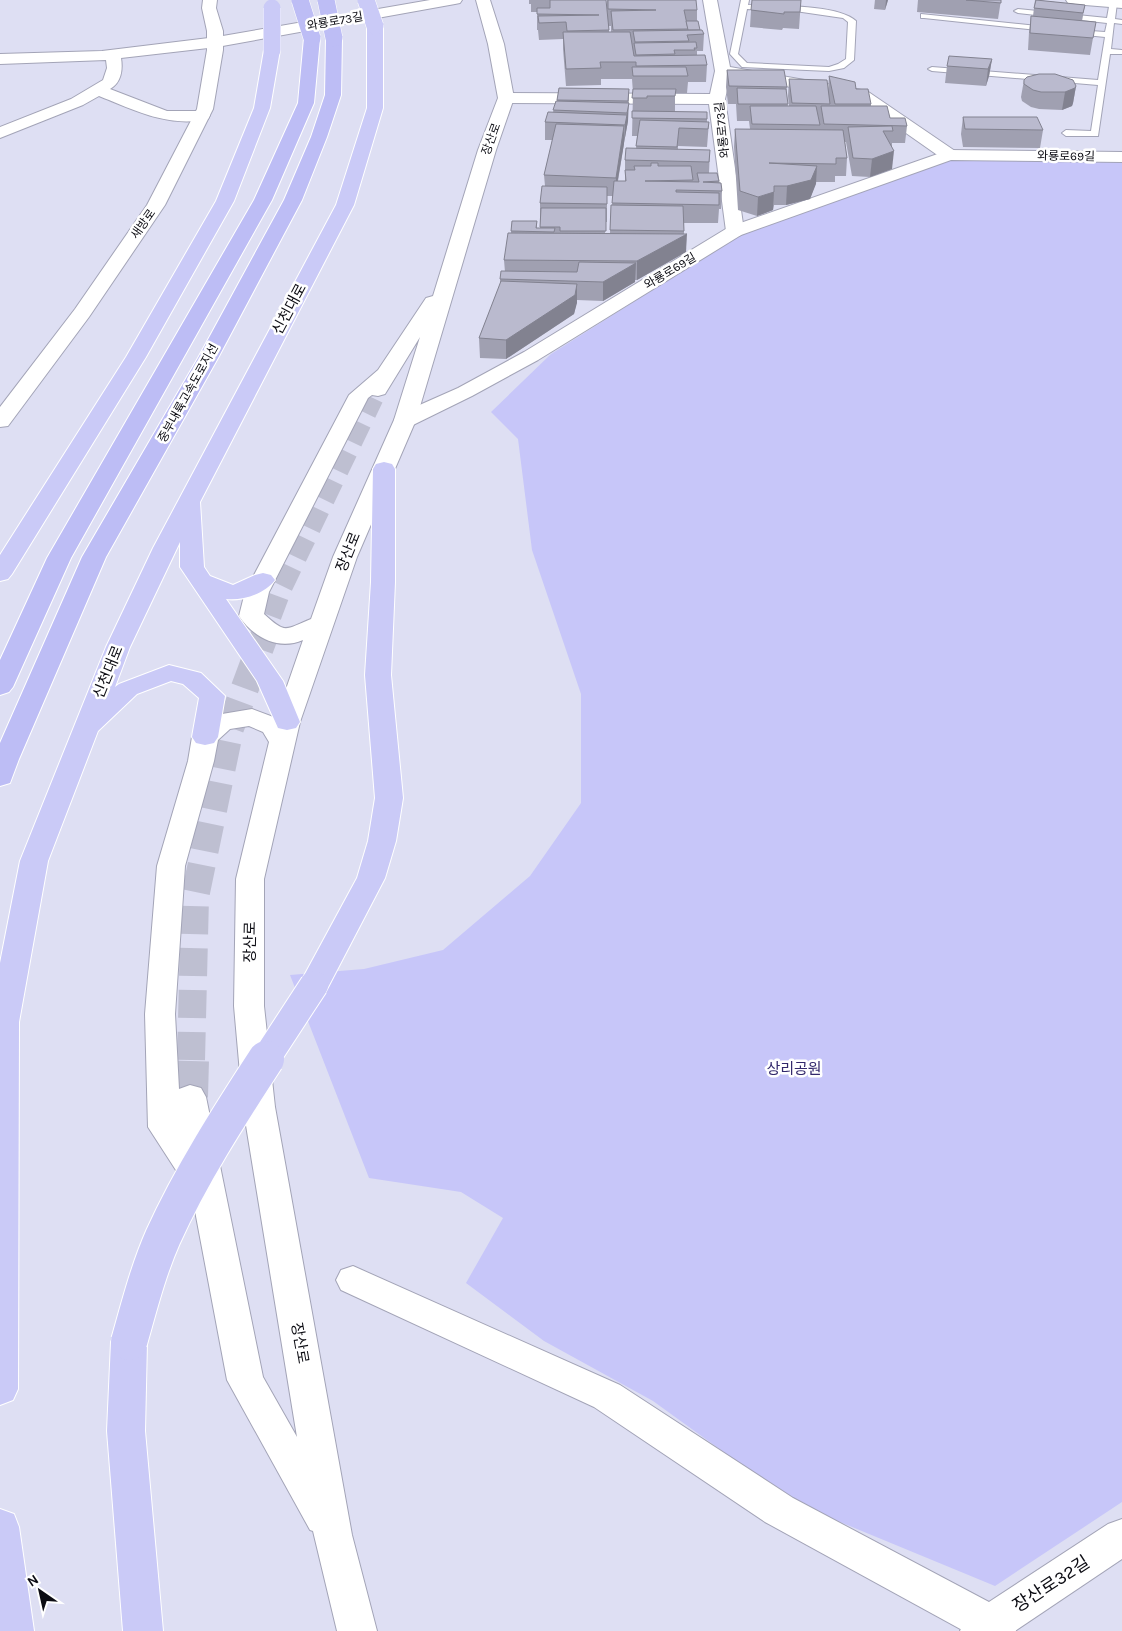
<svg xmlns="http://www.w3.org/2000/svg" width="1122" height="1631" viewBox="0 0 1122 1631" font-family="Karla,'Noto Sans KR',sans-serif">
<style>
.green{fill:#c7c6f9}
.lines{fill:none;stroke-linecap:round;stroke-linejoin:round}
.secondary-tunnel-far2{stroke:#bebfd1;stroke-width:21;stroke-dasharray:21 11;stroke-linecap:butt}
.secondary-tunnel-far1{stroke:#bebfd1;stroke-width:28;stroke-dasharray:28 14;stroke-linecap:butt}
.secondary-tunnel{stroke:#bebfd1;stroke-width:36;stroke-dasharray:36 18;stroke-linecap:butt}
.service-casing{stroke:#a3a4b7;stroke-width:2}
.minor-casing{stroke:#a3a4b7;stroke-width:2}
.tertiary-casing{stroke:#a3a4b7;stroke-width:2}
.secondary-casing{stroke:#a3a4b7;stroke-width:2}
.trunk-casing{stroke:#fff;stroke-width:2}
.motorway-casing{stroke:#fff;stroke-width:2}
.service{fill:#fff;fill-rule:evenodd}
.minor{fill:#fff;fill-rule:evenodd}
.tertiary{fill:#fff;fill-rule:evenodd}
.secondary{fill:#fff;fill-rule:evenodd}
.trunk{fill:#cacaf7;fill-rule:evenodd}
.motorway{fill:#bdbdf5;fill-rule:evenodd}
.trunk-bridge-far2-casing{stroke:#fff;stroke-width:18;stroke-linecap:butt}
.trunk-bridge-far1-casing{stroke:#fff;stroke-width:30;stroke-linecap:butt}
.trunk-bridge-casing{stroke:#fff;stroke-width:38;stroke-linecap:butt}
.motorway-bridge-casing{stroke:#fff;stroke-width:18;stroke-linecap:butt}
.trunk-bridge-far2{stroke:#cacaf7;stroke-width:17}
.trunk-bridge-far1{stroke:#cacaf7;stroke-width:28}
.trunk-bridge{stroke:#cacaf7;stroke-width:36}
.motorway-bridge{stroke:#bdbdf5;stroke-width:17}
.wall{fill:#a0a0b1;fill-rule:evenodd}
.shaded-wall{fill:#828290}
.building{fill:#babace;stroke:#828290}
.labels{text-anchor:middle;dominant-baseline:central;stroke-width:5;stroke-linejoin:round;paint-order:stroke}
.far-street-label{font-size:12px;fill:#0c0c13;stroke:#fff}
.street-label{font-size:15px;fill:#0c0c13;stroke:#fff}
.park-label{font-size:15px;fill:#32286c;stroke:#fff}
.near-street-label{font-size:18px;fill:#0c0c13;stroke:#fff}
</style>
<rect width="100%" height="100%" fill="#dedff3"/>
<polygon class="green" points="957,158 1122,161 1122,1502 995,1586 794,1503 653,1401 544,1341 466,1283 503,1218 461,1192 369,1178 290,975 364,969 443,950 530,876 581,803 581,694 532,550 518,439 491,412 551,354 740,235"/>
<g class="lines">
<polyline class="secondary-tunnel-far2" points="271,616 282,587 373,398"/>
<polyline class="secondary-tunnel-far1" points="191,1060 195,897 230,728 272,615"/>
<polyline class="secondary-tunnel" points="190,1097 191,1059"/>
<g class="service-casing">
<g id="service">
<path d="M 741,0 L 749,0 L 748,5 C 773,6 838,4 856,21 L 854,60 L 844,68 L 829,71 L 742,67 L 730,54 ZM 747,9 L 802,12 L 843,18 L 848,22 L 846,59 L 838,64 L 829,67 L 747,63 L 738,54 Z"/>
<polygon points="1110,1 1117,3 1115,19 1122,20 1122,24 1114,23 1111,49 1122,50 1122,54 1110,54 1098,136 1066,136 1062,133 1066,130 1091,131 1098,85 932,71 928,69 932,67 1098,80 1105,37 1076,34 1072,32 1076,30 1105,32 1107,23 1018,13 1014,11 1018,9 1107,18"/>
<polygon points="921,14 1047,27 1051,29 1047,31 924,18 921,18"/>
</g>
</g>
<g class="minor-casing">
<g id="minor">
<path d="M 430,0 L 462,0 L 460,3 L 455,4 L 217,47 L 121,58 C 123,70 121,83 110,89 L 167,111 L 208,111 L 210,115 L 208,119 C 169,128 134,110 99,96 L 83,105 L 0,138 L 0,127 L 71,99 L 103,80 L 107,68 L 106,60 L 0,64 L 0,54 L 102,51 L 217,37 Z"/>
<polygon points="703,0 717,0 730,67 867,91 955,151 958,155 955,159 949,160 943,159 856,98 730,77 725,99 744,231 741,235 735,237 729,235 726,231 709,104 506,103 500,101 498,98 500,95 506,93 710,94 715,71"/>
<polygon points="353,1266 620,1385 793,1498 1004,1610 1010,1617 1016,1631 964,1631 765,1522 594,1407 341,1290 336,1280 341,1270"/>
</g>
</g>
<g class="tertiary-casing">
<g id="tertiary">
<polygon points="1066,0 1122,0 1122,8 1073,4 1068,3"/>
<polygon points="949,150 1122,152 1122,162 951,160 741,235 538,360 472,396 413,425 405,426 397,425 394,420 397,415 458,388 524,352 729,227"/>
<polygon points="1122,1519 1122,1559 1015,1631 960,1631 966,1617 1108,1524"/>
</g>
</g>
<g class="secondary-casing">
<g id="secondary">
<polygon points="203,0 217,0 216,8 223,31 223,50 213,109 165,205 89,317 8,426 0,427 0,407 75,309 147,205 197,109 207,50 207,31 202,8"/>
<path d="M 476,0 L 490,0 L 504,44 L 514,98 L 496,150 L 416,420 L 357,557 L 300,722 L 264,879 L 264,1006 L 275,1107 L 352,1535 L 377,1631 L 337,1631 L 313,1531 L 310,1530 L 227,1380 L 192,1195 L 148,1127 L 145,1014 L 157,866 L 188,761 L 192,737 L 213,716 L 222,714 L 252,709 L 276,718 L 303,640 C 278,651 253,637 239,616 L 245,592 L 349,395 L 378,370 L 426,298 L 433,296 L 478,150 L 498,98 L 488,44 ZM 420,337 L 394,420 L 333,557 L 311,619 C 284,630 286,634 264,614 L 269,592 L 368,398 L 372,395 L 378,396 L 385,394 ZM 249,726 L 263,732 L 269,742 L 236,879 L 234,1006 L 243,1107 L 297,1437 L 263,1377 L 206,1097 L 201,1088 L 190,1085 L 179,1089 L 175,1014 L 185,866 L 214,761 L 218,740 L 230,729 Z"/>
</g>
</g>
<g class="trunk-casing">
<g id="trunk">
<path d="M 375,21 L 380,23 L 383,26 L 383,108 L 354,205 L 200,502 L 204,567 L 210,576 L 233,585 L 255,575 L 263,573 L 271,575 L 275,580 C 265,594 242,601 226,599 L 283,681 L 300,722 L 296,728 L 287,730 L 278,728 L 257,681 L 180,567 L 180,542 L 130,647 L 115,687 L 119,684 L 169,665 L 201,673 L 225,696 L 218,737 L 214,743 L 205,745 L 196,743 L 192,737 L 199,698 L 183,684 L 171,681 L 137,694 L 98,731 L 48,861 L 19,1022 L 18,1389 L 13,1400 L 0,1405 L 0,963 L 20,861 L 106,647 L 153,548 L 336,205 L 367,108 L 367,26 L 370,23 Z"/>
<polygon points="272,45 277,47 280,50 270,108 234,201 146,357 12,574 8,579 0,581 0,555 126,357 216,201 254,108 264,50 267,47"/>
<polygon points="384,462 392,464 395,469 395,582 391,675 403,798 396,841 385,878 325,993 314,996 303,993 299,985 357,878 368,841 375,798 365,675 371,582 373,469 376,464"/>
<polygon points="129,1327 142,1331 147,1342 145,1431 163,1631 123,1631 107,1431 111,1342 116,1331"/>
<polygon points="0,1509 14,1514 19,1527 34,1631 0,1631"/>
</g>
</g>
<g class="motorway-casing">
<g id="motorway">
<polygon points="312,33 317,35 320,38 314,103 272,200 71,558 13,687 9,692 0,695 0,660 47,558 254,200 298,103 304,38 307,35"/>
<polygon points="334,33 339,35 342,38 341,95 327,137 302,200 218,358 106,557 19,759 10,783 0,786 0,743 82,557 198,358 284,200 311,137 325,95 326,38 329,35"/>
</g>
</g>
<use href="#service" class="service"/>
<use href="#minor" class="minor"/>
<use href="#tertiary" class="tertiary"/>
<use href="#secondary" class="secondary"/>
<use href="#trunk" class="trunk"/>
<use href="#motorway" class="motorway"/>
<g class="trunk-bridge-far2-casing">
<g id="trunk-bridge-far2">
<polyline points="366,0 375,26"/>
<polyline points="272,8 272,50"/>
</g>
</g>
<g class="trunk-bridge-far1-casing">
<polyline id="trunk-bridge-far1" points="265,1060 314,985"/>
</g>
<g class="trunk-bridge-casing">
<path id="trunk-bridge" d="M 129,1342 C 139,1307 148,1271 163,1237 C 191,1175 229,1116 266,1059"/>
</g>
<g class="motorway-bridge-casing">
<g id="motorway-bridge">
<polyline points="300,0 312,38"/>
<polyline points="326,0 334,38"/>
</g>
</g>
<use href="#trunk-bridge-far2" class="trunk-bridge-far2"/>
<use href="#trunk-bridge-far1" class="trunk-bridge-far1"/>
<use href="#trunk-bridge" class="trunk-bridge"/>
<use href="#motorway-bridge" class="motorway-bridge"/>
</g>
<g class="wall">
<path d="M 529,0 L 606,0 L 607,15 L 607,0 L 697,10 L 697,21 L 700,30 L 704,34 L 703,51 L 697,51 L 697,55 L 707,65 L 706,82 L 688,82 L 687,93 L 675,93 L 675,112 L 707,112 L 707,122 L 709,122 L 707,147 L 678,146 L 678,150 L 710,150 L 709,173 L 719,181 L 722,191 L 721,209 L 719,209 L 718,223 L 684,223 L 684,234 L 686,252 L 637,280 L 635,280 L 635,282 L 603,301 L 577,300 L 574,314 L 506,359 L 480,358 L 479,338 L 500,285 L 500,279 L 505,272 L 504,260 L 511,233 L 512,221 L 537,221 L 537,228 L 540,228 L 540,203 L 545,186 L 544,175 L 553,140 L 545,140 L 545,122 L 553,112 L 557,101 L 559,88 L 629,89 L 628,121 L 624,143 L 618,181 L 625,181 L 625,160 L 636,149 L 637,136 L 632,136 L 633,93 L 632,79 L 601,79 L 601,85 L 566,86 L 563,49 L 563,39 L 539,40 L 538,30 L 537,30 L 537,12 L 531,12 L 531,4 L 529,4 ZM 609,26 L 611,26 L 611,32 L 609,32 ZM 607,196 L 613,196 L 612,205 L 611,205 L 610,233 L 605,233 L 606,222 L 607,222 Z"/>
<polygon points="801,0 799,29 783,28 782,30 750,27 751,10"/>
<polygon points="875,0 888,0 885,10 874,9"/>
<polygon points="918,0 1001,0 998,19 917,12"/>
<polygon points="1035,0 1085,5 1082,21 1093,38 1090,55 1028,50 1029,32 1031,16 1033,16"/>
<polygon points="992,59 989,76 986,86 945,83 947,66"/>
<polygon points="727,70 787,87 786,93 788,106 789,106 788,96 789,79 828,90 829,76 856,89 871,104 871,106 890,118 907,126 905,143 892,143 892,169 870,177 852,176 846,142 845,142 847,158 846,176 835,176 835,182 816,182 810,199 786,205 774,205 773,210 757,216 738,210 734,147 735,129 750,129 749,121 737,121 736,104 728,104 726,87"/>
<polygon points="1024,80 1076,86 1073,103 1072,106 1062,110 1039,109 1031,107 1022,101 1021,97"/>
<polygon points="963,117 1043,130 1040,148 963,147 961,134"/>
</g>
<g class="shaded-wall">
<polygon points="886,0 888,0 885,10"/>
<polygon points="992,59 989,76 986,86 988,69"/>
<polygon points="1076,86 1073,103 1072,106 1062,110 1065,92"/>
<polygon points="629,89 628,121 624,143 625,125 628,108"/>
<polygon points="624,126 624,144 615,196 616,178"/>
<polygon points="894,151 892,169 870,177 872,159"/>
<polygon points="817,166 816,184 810,199 786,205 787,186"/>
<polygon points="774,192 773,210 757,216 758,197"/>
<polygon points="687,234 686,252 637,280 637,261"/>
<polygon points="636,263 635,282 603,301 603,282"/>
<polygon points="577,284 577,303 574,314 506,359 506,340"/>
</g>
<g class="building">
<polygon points="550,0 606,0 609,30 567,31 566,22 539,23 538,16 599,15 537,14 537,8 550,8"/>
<polygon points="608,0 696,0 697,10 684,10 688,29 613,30 611,11 656,10 608,9"/>
<polygon points="752,0 801,0 800,12 784,12 784,14 751,10"/>
<polygon points="966,0 1001,0 1001,3"/>
<polygon points="1036,0 1085,5 1083,13 1034,8"/>
<polygon points="1031,16 1096,22 1093,38 1030,33"/>
<polygon points="686,21 698,21 700,30 688,30"/>
<polygon points="702,30 704,34 687,35 689,41 635,42 633,31"/>
<polygon points="563,32 630,32 634,56 705,55 707,65 636,66 636,62 600,62 601,68 566,69"/>
<polygon points="696,42 697,48 694,48 695,50 674,50 675,54 636,55 634,43"/>
<polygon points="949,56 992,59 988,69 947,66"/>
<polygon points="632,67 686,67 688,76 633,76"/>
<polygon points="727,70 784,70 787,87 729,86"/>
<polygon points="1039,74 1055,74 1073,80 1076,86 1075,88 1065,92 1041,92 1033,90 1024,84 1024,80 1027,77"/>
<polygon points="829,76 855,82 856,89 868,89 871,104 835,104"/>
<polygon points="789,79 827,80 830,104 792,103"/>
<polygon points="559,88 629,89 628,101 557,100"/>
<polygon points="737,88 786,89 788,104 738,104"/>
<polygon points="633,89 676,89 675,96 647,96 647,98 632,98"/>
<polygon points="556,101 629,103 627,113 553,110"/>
<polygon points="750,106 816,106 820,125 752,124"/>
<polygon points="821,106 887,106 890,118 905,118 907,126 824,124"/>
<polygon points="632,111 707,112 707,119 632,118"/>
<polygon points="548,112 627,115 625,125 545,122"/>
<polygon points="963,117 1037,117 1043,130 965,129"/>
<polygon points="640,120 709,122 708,129 679,128 677,147 636,146"/>
<polygon points="556,124 624,126 616,178 544,175"/>
<polygon points="892,126 893,131 883,131 894,151 872,159 853,158 848,127"/>
<polygon points="735,129 843,130 847,158 836,158 836,164 769,163 817,166 811,180 787,186 774,186 774,192 758,197 740,191"/>
<polygon points="626,148 710,150 709,162 625,160"/>
<polygon points="651,163 658,163 658,166 691,166 693,180 645,181 699,182 697,173 717,173 719,181 703,182 721,183 722,191 676,190 676,192 719,193 719,205 612,203 614,181 626,181 625,170 635,170 634,166 651,166"/>
<polygon points="542,186 607,187 607,204 540,203"/>
<polygon points="611,205 683,206 684,231 610,230"/>
<polygon points="541,208 606,208 606,231 560,231 560,227 540,227"/>
<polygon points="512,221 537,221 536,228 555,228 554,232 511,231"/>
<polygon points="508,233 687,234 637,261 504,260"/>
<polygon points="579,262 636,263 603,282 500,279 501,271 577,272"/>
<polygon points="501,281 577,284 575,295 506,340 479,338"/>
</g>
<g class="labels">
<g class="far-street-label">
<text transform="translate(335 21) rotate(-10)">와룡로73길</text>
<text transform="translate(722 130) rotate(-96)">와룡로73길</text>
<text transform="translate(491 139) rotate(-70)">장산로</text>
<text transform="translate(1066 156) rotate(1)">와룡로69길</text>
<text transform="translate(143 224) rotate(-55)">새방로</text>
<text transform="translate(670 271) rotate(-31)">와룡로69길</text>
<text transform="translate(188 393) rotate(-61)">중부내륙고속도로지선</text>
</g>
<g class="street-label">
<text transform="translate(289 309) rotate(-62)">신천대로</text>
<text transform="translate(348 552) rotate(-68)">장산로</text>
<text transform="translate(108 672) rotate(-68)">신천대로</text>
<text transform="translate(250 942) rotate(-89)">장산로</text>
<text transform="translate(300 1343) rotate(80)">장산로</text>
</g>
<g class="park-label">
<text x="794" y="1069">상리공원</text>
</g>
<g class="near-street-label">
<text transform="translate(1051 1584) rotate(-33)">장산로32길</text>
</g>
</g>
<g transform="translate(40 1591) rotate(326)" stroke="#ffffff" stroke-width="4" paint-order="stroke">
<path d="M0-4L9 19L0 12L-9 19Z" fill="#0c0c13"/>
<text y="-8" font-size="14" font-weight="bold" text-anchor="middle" fill="#0c0c13">N</text>
</g>
</svg>
